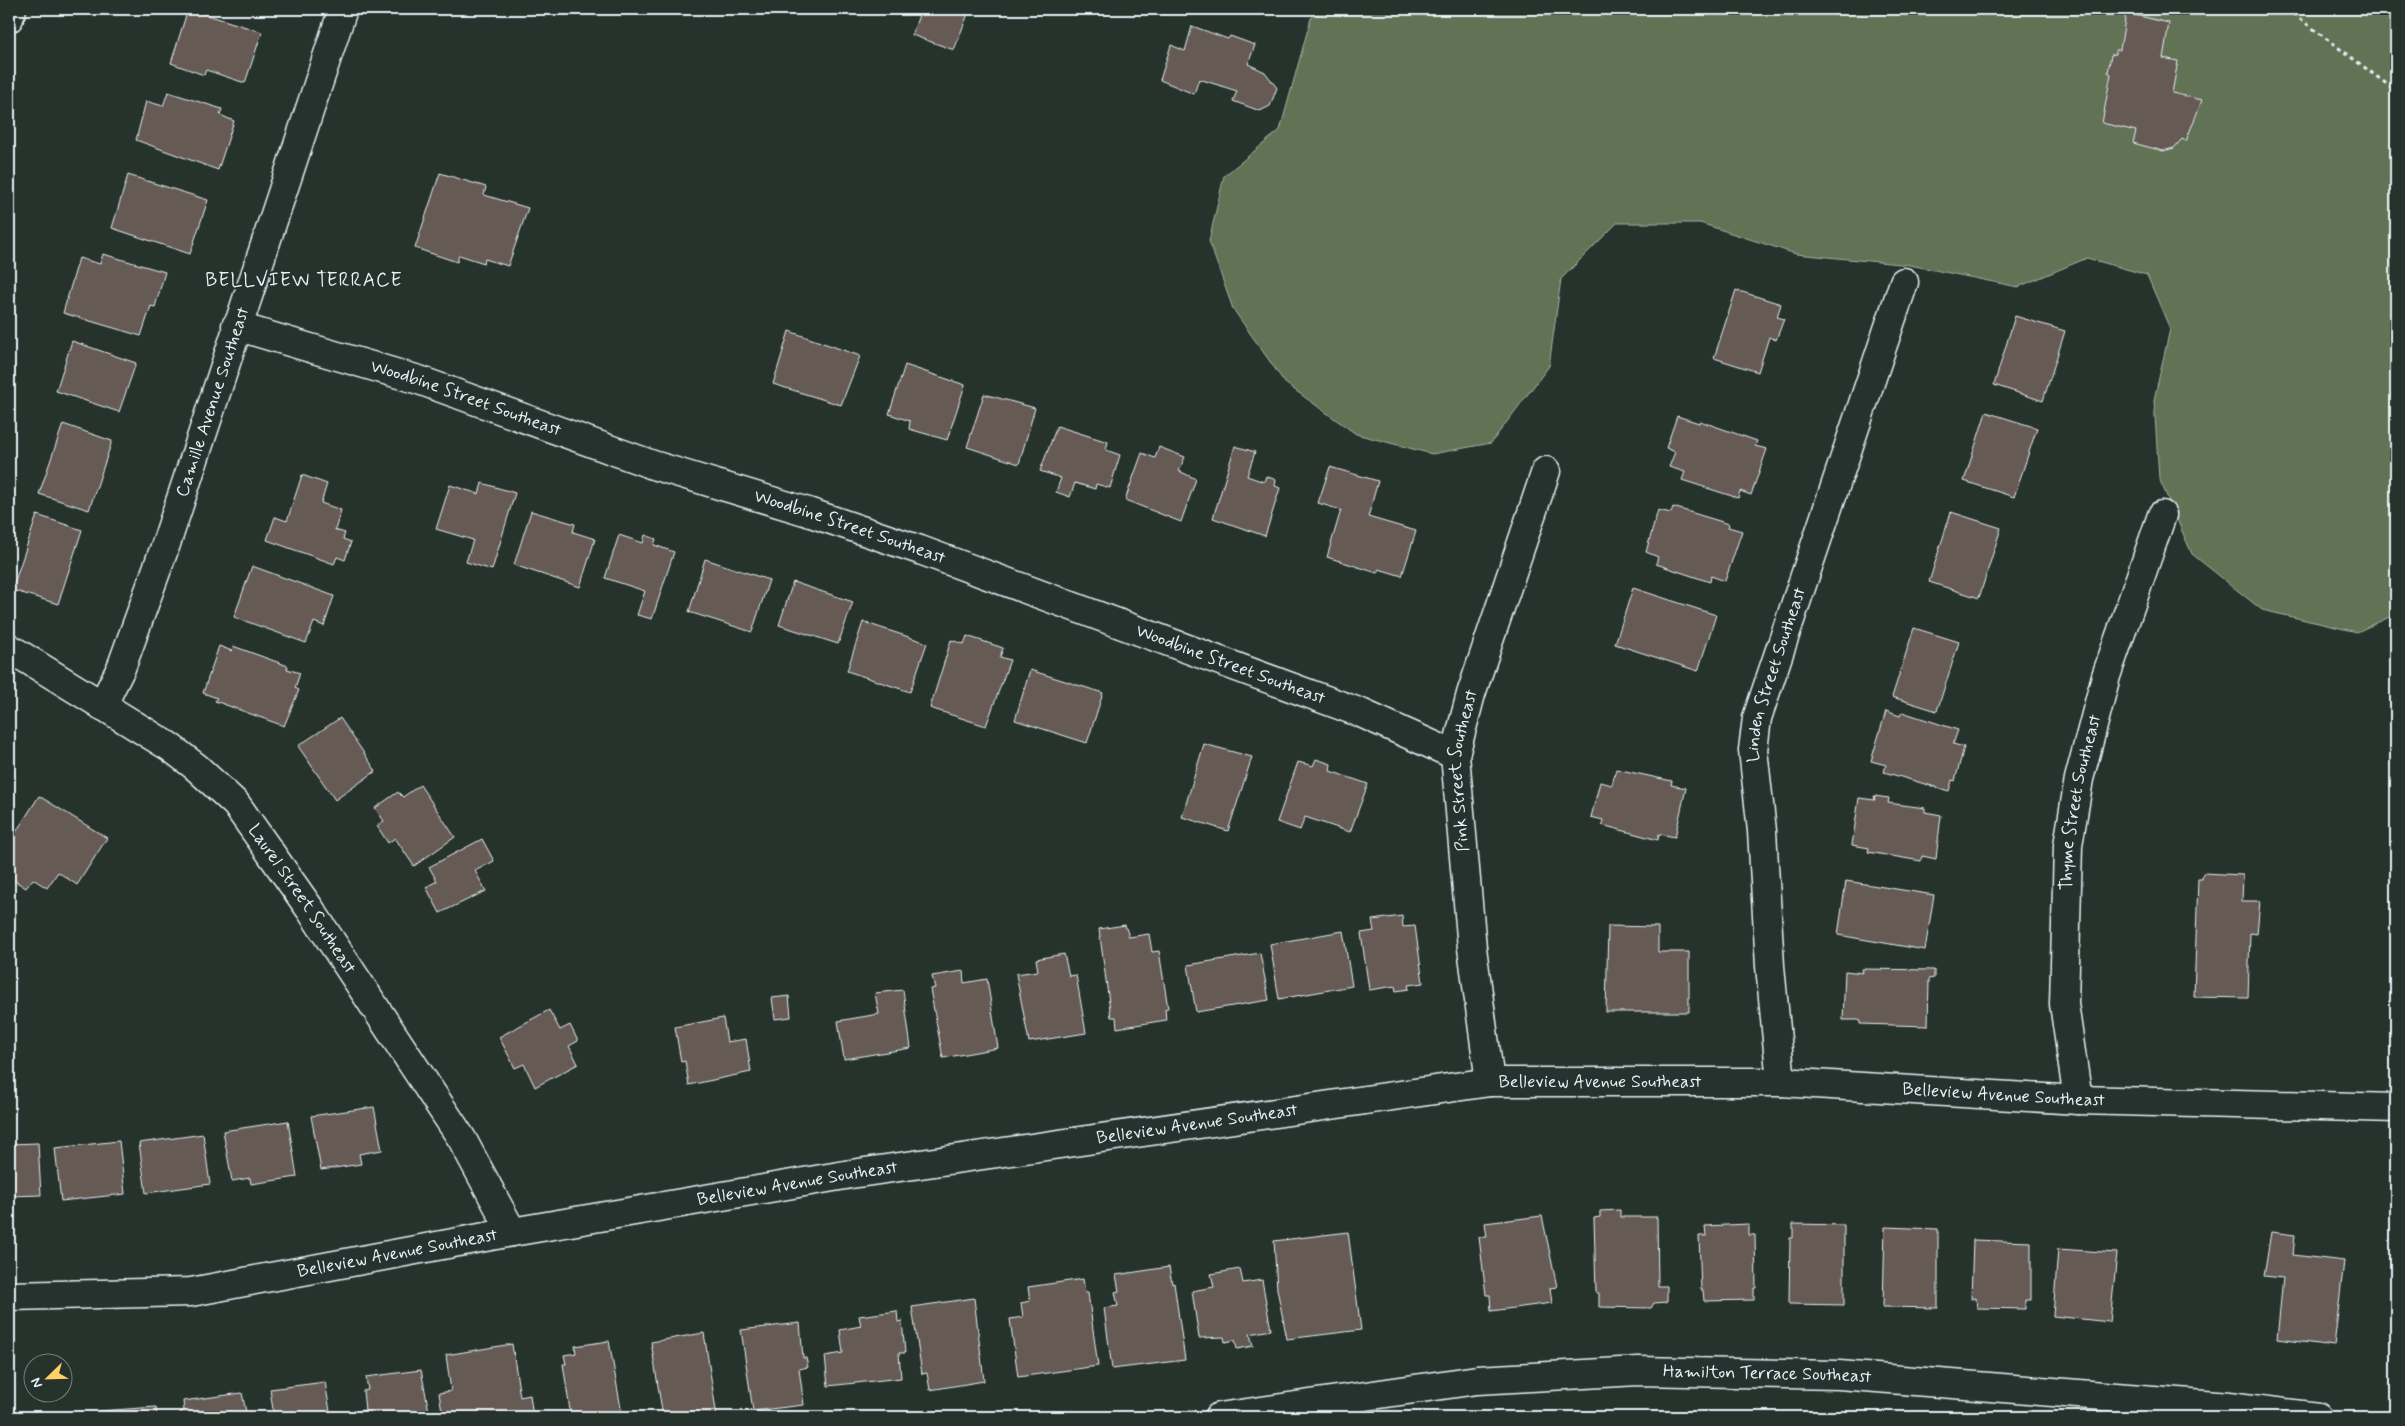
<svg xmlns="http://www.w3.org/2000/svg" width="2405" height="1426" viewBox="0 0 2405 1426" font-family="Mynerve,sans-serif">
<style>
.green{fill:#627254;stroke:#a5b2a6}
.building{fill:#665a55;stroke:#e8f1f8}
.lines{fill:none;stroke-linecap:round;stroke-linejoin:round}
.minor-casing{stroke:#e8f1f8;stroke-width:31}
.path{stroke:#e8f1f8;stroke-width:3;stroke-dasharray:4 4;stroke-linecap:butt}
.minor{stroke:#26332d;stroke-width:28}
.labels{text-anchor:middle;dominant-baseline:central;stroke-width:4;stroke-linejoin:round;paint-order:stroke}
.street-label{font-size:18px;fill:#e8f1f8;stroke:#26332d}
.neighbourhood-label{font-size:19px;letter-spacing:1px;fill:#e8f1f8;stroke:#26332d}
</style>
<rect width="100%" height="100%" fill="#26332d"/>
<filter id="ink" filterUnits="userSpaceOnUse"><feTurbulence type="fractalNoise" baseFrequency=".02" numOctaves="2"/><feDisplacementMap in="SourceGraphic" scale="10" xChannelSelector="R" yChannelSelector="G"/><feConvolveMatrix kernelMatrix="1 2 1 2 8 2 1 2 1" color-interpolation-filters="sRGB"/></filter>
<g filter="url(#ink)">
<polygon class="green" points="1323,9 2396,9 2396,614 2357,632 2262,610 2192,554 2159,478 2154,400 2170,329 2147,275 2087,258 2018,287 1910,265 1796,254 1700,223 1617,223 1561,279 1549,366 1491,443 1432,454 1356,434 1285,383 1233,309 1209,241 1224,176 1280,130 1311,18"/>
<g class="building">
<polygon points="188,9 262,32 245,83 206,70 204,75 171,63"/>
<polygon points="921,9 965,9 969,11 954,50 912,35"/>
<polygon points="2126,13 2169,23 2163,58 2178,61 2172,93 2202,100 2186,141 2182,139 2174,148 2163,151 2133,143 2136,131 2102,123 2111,74 2108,72 2111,55 2116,54 2116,50 2120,50"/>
<polygon points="1192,26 1228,39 1230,36 1255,45 1248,64 1265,72 1277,88 1270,106 1260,111 1233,101 1237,91 1199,79 1194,94 1160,80 1171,45 1185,51"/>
<polygon points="168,92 222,109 220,115 234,121 218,170 136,140 146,101 163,106"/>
<polygon points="440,173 486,187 484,195 528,208 508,266 485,259 484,263 459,255 457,262 415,248"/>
<polygon points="128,175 208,200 190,254 112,228"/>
<polygon points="103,254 165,272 155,307 151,306 141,336 63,313 79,258 100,264"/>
<polygon points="1736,290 1781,304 1777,317 1784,319 1776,340 1769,337 1758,372 1714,358"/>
<polygon points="2015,316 2065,331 2043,401 1994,385"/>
<polygon points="789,331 860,356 841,405 773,384"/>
<polygon points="72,341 136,363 119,412 56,391"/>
<polygon points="905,365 965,385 947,440 909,429 910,421 889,414"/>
<polygon points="984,394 1035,408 1019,464 967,447"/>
<polygon points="1986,412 2037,428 2014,497 1964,481"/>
<polygon points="1677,416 1699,423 1700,421 1757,441 1755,446 1767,449 1751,495 1740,491 1738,498 1682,480 1685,472 1669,467 1675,452 1666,448"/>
<polygon points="63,424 112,441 89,510 39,494"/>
<polygon points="1057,426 1108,442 1106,450 1120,455 1110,488 1096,484 1095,489 1075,483 1070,497 1056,492 1061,478 1040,471"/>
<polygon points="1235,446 1255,452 1247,476 1264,482 1266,476 1276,480 1275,486 1280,488 1265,536 1213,518"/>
<polygon points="1159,447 1185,457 1179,471 1196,479 1181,522 1125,500 1142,453 1155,458"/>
<polygon points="1330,467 1378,481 1368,517 1416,531 1402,576 1379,569 1377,573 1327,557 1341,510 1318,503"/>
<polygon points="302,475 327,484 321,503 341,510 335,530 345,533 343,539 351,542 345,560 337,557 334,564 267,540 275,517 287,521"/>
<polygon points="482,483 515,493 492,570 466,562 473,540 436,529 450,485 479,494"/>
<polygon points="1673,507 1729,524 1728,527 1742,531 1725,581 1711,576 1710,582 1656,564 1658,557 1646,552 1658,510 1671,513"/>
<polygon points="531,511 575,524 573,532 595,539 580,587 514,565"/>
<polygon points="1951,512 2001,528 1979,598 1929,582"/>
<polygon points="37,515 82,530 58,604 12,590"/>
<polygon points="619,535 643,543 645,535 656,539 654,545 674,552 652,619 637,615 645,591 605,578"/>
<polygon points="705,559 769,580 752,632 689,612"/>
<polygon points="252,566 334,596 324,626 314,622 306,643 234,617"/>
<polygon points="793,582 853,602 838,644 779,625"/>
<polygon points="1633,588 1716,615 1698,671 1615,644"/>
<polygon points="863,622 927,643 910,692 847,671"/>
<polygon points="1914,628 1959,642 1937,711 1892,697"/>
<polygon points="967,636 1003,648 1000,657 1010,660 986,726 930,708 951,640 964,644"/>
<polygon points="219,646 232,651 233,646 288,666 287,669 300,673 295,688 299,690 284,726 215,701 217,698 203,693"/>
<polygon points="1030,670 1103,693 1087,743 1015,720"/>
<polygon points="1886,711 1900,716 1902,712 1958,730 1953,744 1964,747 1955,781 1952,780 1949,791 1884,772 1886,765 1871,761"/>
<polygon points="340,718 376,771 335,800 298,746"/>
<polygon points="1204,744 1252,757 1228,831 1182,817"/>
<polygon points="1316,759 1331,764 1330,771 1368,784 1350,832 1305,817 1300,830 1277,822 1298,762 1313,766"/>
<polygon points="1616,769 1672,781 1671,785 1686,788 1675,837 1659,834 1658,840 1602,825 1603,820 1591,817 1600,782 1612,785"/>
<polygon points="420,785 455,837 414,866 395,838 388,843 377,826 384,821 375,808 398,792 403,797"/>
<polygon points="39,796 107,838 77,885 58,872 47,888 33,879 26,888 9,877 9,843"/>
<polygon points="1874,796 1889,798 1888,803 1925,808 1925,812 1941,815 1936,859 1922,856 1921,861 1868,852 1869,848 1852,845 1859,798 1875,800"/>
<polygon points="482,839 494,861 475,871 486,891 440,913 426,887 437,881 429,867"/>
<polygon points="2203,873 2243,875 2242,901 2260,901 2257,934 2250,933 2248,998 2194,997 2198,879 2202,879"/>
<polygon points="1846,881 1934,895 1925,950 1838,935"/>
<polygon points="1402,916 1403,927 1415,926 1423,983 1408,985 1409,989 1396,991 1395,986 1369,990 1361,933 1374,931 1372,920"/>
<polygon points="1125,925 1129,937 1149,934 1152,952 1159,951 1168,1008 1165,1009 1166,1020 1117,1028 1116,1017 1111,1017 1099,929"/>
<polygon points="1608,926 1658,927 1658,952 1689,952 1689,1012 1606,1012"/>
<polygon points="1343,931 1352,986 1279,999 1270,944"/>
<polygon points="1260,953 1269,1000 1196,1012 1188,965"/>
<polygon points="1064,954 1069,976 1076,975 1086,1033 1029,1042 1016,974 1038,971 1036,959"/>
<polygon points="1862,969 1934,970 1934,978 1929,979 1928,1026 1860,1024 1860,1020 1843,1020 1845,971 1863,973"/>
<polygon points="963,971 964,983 987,979 998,1048 943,1058 930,989 935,988 932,976"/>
<polygon points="903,990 911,1048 844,1059 838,1021 879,1014 875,993"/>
<polygon points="789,996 791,1017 775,1019 772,998"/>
<polygon points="549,1010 560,1030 570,1025 578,1041 569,1046 578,1064 535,1087 524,1064 515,1068 499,1037"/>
<polygon points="723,1018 727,1042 746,1039 751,1072 689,1085 685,1061 681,1062 675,1027"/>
<polygon points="374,1107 382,1150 359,1154 361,1164 321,1170 311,1116"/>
<polygon points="288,1121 297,1177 251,1184 250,1178 232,1181 223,1131"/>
<polygon points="203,1134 210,1184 146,1193 139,1143"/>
<polygon points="119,1141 125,1194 61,1201 55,1148"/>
<polygon points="38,1143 41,1195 9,1196 9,1144"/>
<polygon points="1620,1210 1620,1217 1657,1217 1658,1286 1667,1286 1667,1302 1654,1303 1651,1308 1599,1307 1599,1293 1596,1293 1594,1218 1600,1217 1600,1211"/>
<polygon points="1542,1216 1557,1287 1550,1288 1552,1303 1491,1311 1490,1295 1486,1295 1479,1237 1487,1237 1485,1223"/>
<polygon points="1749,1224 1749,1235 1755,1235 1756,1288 1754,1288 1754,1300 1704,1301 1703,1290 1701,1290 1699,1236 1706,1236 1705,1226"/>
<polygon points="1793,1224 1844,1225 1844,1305 1789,1304 1790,1238 1793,1238"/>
<polygon points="1885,1227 1938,1229 1938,1308 1883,1307"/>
<polygon points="1348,1232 1361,1330 1287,1339 1277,1289 1274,1241"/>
<polygon points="2271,1232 2295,1235 2293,1255 2344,1261 2334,1346 2277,1339 2283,1278 2264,1276"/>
<polygon points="1973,1240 2031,1242 2031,1300 2025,1300 2025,1309 1977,1308 1976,1298 1971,1299"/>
<polygon points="2058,1249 2117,1253 2110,1322 2053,1316"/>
<polygon points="1169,1267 1172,1284 1174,1283 1185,1360 1112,1369 1104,1308 1118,1306 1115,1292 1119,1291 1116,1275"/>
<polygon points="1240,1269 1243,1283 1262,1280 1271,1330 1250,1334 1253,1346 1237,1349 1235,1340 1225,1342 1224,1337 1199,1338 1192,1291 1214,1287 1211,1274"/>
<polygon points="1083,1279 1085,1293 1088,1293 1098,1366 1018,1377 1010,1319 1023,1317 1021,1303 1030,1301 1028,1287"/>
<polygon points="974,1298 984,1381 930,1390 927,1373 922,1374 912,1307"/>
<polygon points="897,1311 898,1322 902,1321 905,1353 899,1353 901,1378 828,1386 825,1356 843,1353 840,1330 861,1326 859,1316"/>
<polygon points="800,1323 803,1358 806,1358 808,1367 799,1369 804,1405 753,1411 741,1330"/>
<polygon points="704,1333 717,1417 663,1417 651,1342"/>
<polygon points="609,1341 622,1414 598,1417 571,1417 563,1364 566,1364 564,1355 576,1353 575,1346"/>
<polygon points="512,1344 520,1397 530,1395 533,1417 443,1417 439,1393 451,1391 446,1355"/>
<polygon points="421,1370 430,1417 355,1417 354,1412 365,1410 363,1391 368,1390 366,1377"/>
<polygon points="325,1382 331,1417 274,1417 270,1389"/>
<polygon points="242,1393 247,1417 181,1417 180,1412 184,1411 183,1401"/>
<polygon points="156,1407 157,1417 99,1417 99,1411"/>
</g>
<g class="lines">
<g class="minor-casing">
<g id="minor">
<polyline points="9,18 12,9"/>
<path id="s1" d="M 236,326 L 419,380 L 653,465 L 808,512 L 920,550 L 1361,713 L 1455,755"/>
<path id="s2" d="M 9,648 L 170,747 L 196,767 L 236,804 L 310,909 L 462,1139 L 512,1232"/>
<path id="s3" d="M 102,706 L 121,668 L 166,544 L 343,9"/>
<path id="s4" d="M 1490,1082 L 1472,948 L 1455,755 L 1471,694 L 1546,471"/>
<path id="s5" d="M 1781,1082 L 1770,966 L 1762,831 L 1753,750 L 1757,718 L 1904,282"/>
<path id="s6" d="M 2078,1100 L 2064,1004 L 2068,845 L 2079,779 L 2106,676 L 2162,515"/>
<path id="s7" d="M 9,1296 L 191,1292 L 512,1232 L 851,1174 L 1490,1082 L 1781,1082 L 2078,1100 L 2396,1108"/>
<path id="s8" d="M 1219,1417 L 1477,1380 L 1638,1371 L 1839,1375 L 2229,1406 L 2318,1417"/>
</g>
</g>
<polyline class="path" points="2287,9 2396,91"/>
<use href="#minor" class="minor"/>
</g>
</g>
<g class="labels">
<g class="street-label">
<text stroke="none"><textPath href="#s1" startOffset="241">Woodbine Street Southeast</textPath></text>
<text stroke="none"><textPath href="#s3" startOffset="324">Camille Avenue Southeast</textPath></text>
<text stroke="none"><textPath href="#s1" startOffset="646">Woodbine Street Southeast</textPath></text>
<text stroke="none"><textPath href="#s1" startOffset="1051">Woodbine Street Southeast</textPath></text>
<text stroke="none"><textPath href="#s5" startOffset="412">Linden Street Southeast</textPath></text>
<text stroke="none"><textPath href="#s4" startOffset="314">Pink Street Southeast</textPath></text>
<text stroke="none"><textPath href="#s6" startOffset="300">Thyme Street Southeast</textPath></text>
<text stroke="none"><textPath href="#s2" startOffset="392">Laurel Street Southeast</textPath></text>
<text stroke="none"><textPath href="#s7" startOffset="1608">Belleview Avenue Southeast</textPath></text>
<text stroke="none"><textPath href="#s7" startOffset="2012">Belleview Avenue Southeast</textPath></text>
<text stroke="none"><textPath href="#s7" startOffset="1202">Belleview Avenue Southeast</textPath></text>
<text stroke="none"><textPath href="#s7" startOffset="798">Belleview Avenue Southeast</textPath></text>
<text stroke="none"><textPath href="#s7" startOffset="392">Belleview Avenue Southeast</textPath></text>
<text stroke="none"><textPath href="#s8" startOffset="551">Hamilton Terrace Southeast</textPath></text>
</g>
<g class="neighbourhood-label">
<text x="304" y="280">BELLVIEW TERRACE</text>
</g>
</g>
<rect width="2405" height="1426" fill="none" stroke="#26332d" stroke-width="30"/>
<rect x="15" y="15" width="2375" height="1396" fill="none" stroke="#e8f1f8" stroke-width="2" filter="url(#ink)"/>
<g transform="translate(48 1378) rotate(247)"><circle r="24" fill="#26332d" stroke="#747f7e"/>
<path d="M0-4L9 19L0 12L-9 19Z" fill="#ffd166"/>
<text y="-8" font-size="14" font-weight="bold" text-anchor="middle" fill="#e8f1f8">N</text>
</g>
</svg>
